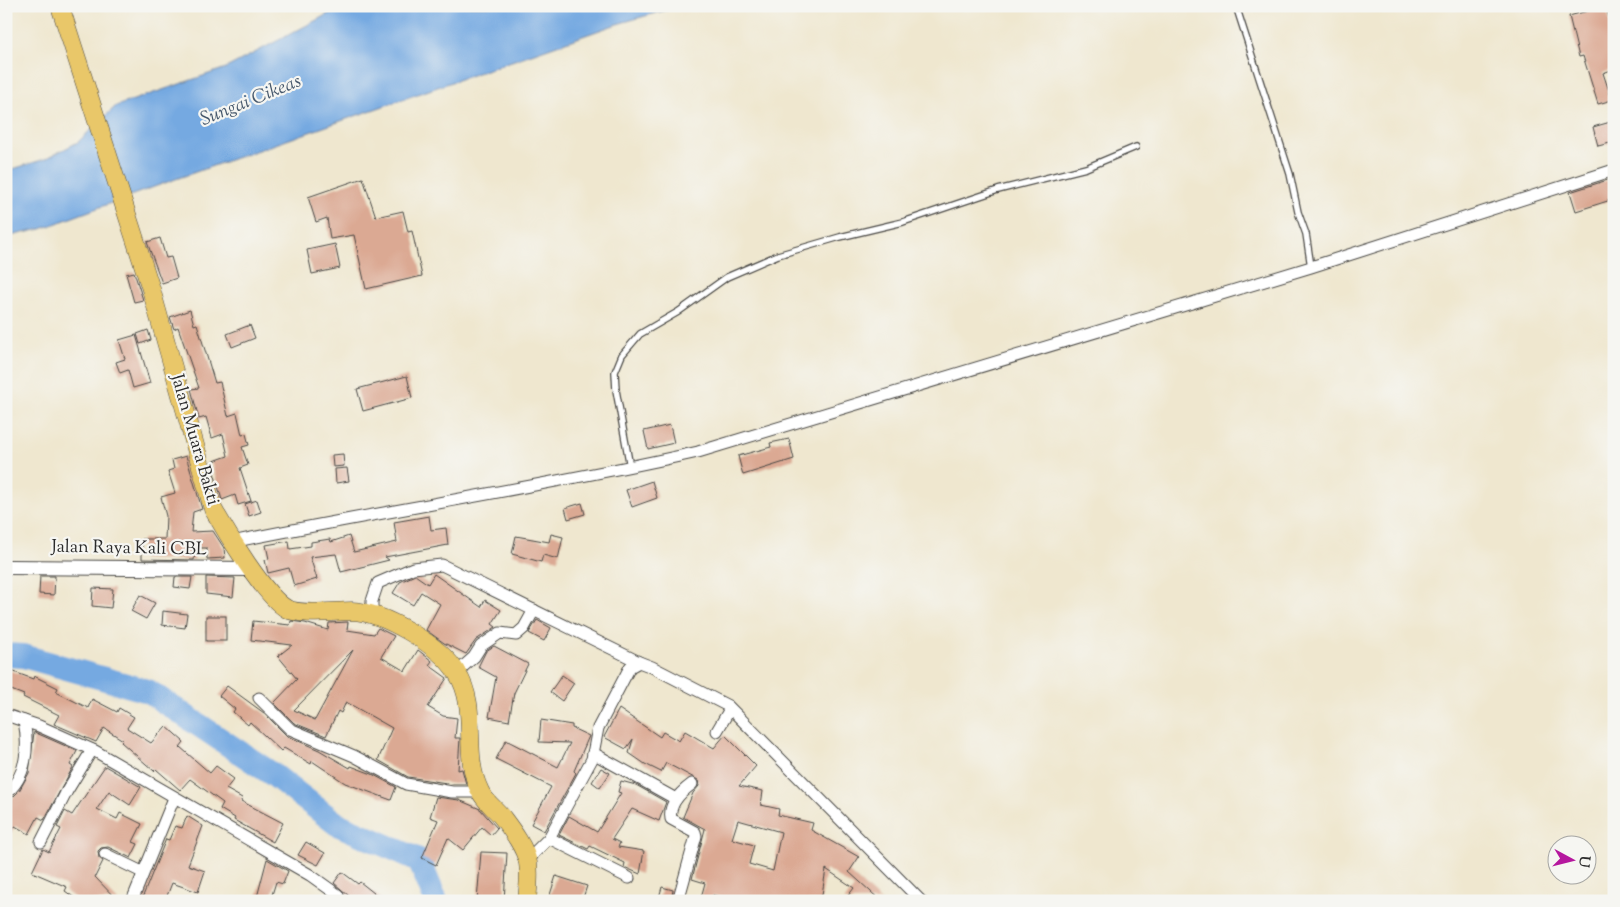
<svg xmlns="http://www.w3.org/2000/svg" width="1620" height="907" viewBox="0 0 1620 907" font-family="'Sorts Mill Goudy',serif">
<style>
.water{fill:#75a9e1;stroke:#506a86}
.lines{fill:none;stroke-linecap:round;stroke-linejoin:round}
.river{stroke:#75a9e1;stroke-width:24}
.building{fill:#dba993;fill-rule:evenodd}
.service-casing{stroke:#484744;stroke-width:8}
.minor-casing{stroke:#484744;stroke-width:13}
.tertiary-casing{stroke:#484744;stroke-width:16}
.primary-casing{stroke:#484744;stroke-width:19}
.service{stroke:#fff;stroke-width:5.5}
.minor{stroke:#fff;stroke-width:11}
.tertiary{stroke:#fff;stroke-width:14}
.primary{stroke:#e9c769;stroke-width:18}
.labels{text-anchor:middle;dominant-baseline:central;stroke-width:4.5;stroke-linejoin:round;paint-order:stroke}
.street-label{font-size:18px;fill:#2b2b2b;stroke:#f6f6f2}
.water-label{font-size:19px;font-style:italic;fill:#45576b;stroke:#f6f6f2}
</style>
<rect width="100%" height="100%" fill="#f6f6f2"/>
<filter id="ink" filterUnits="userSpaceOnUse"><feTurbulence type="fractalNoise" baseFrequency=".02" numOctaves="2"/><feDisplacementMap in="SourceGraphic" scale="10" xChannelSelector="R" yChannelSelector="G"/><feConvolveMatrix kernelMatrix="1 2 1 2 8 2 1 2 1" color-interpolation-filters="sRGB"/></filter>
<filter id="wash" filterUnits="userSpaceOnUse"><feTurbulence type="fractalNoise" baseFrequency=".0096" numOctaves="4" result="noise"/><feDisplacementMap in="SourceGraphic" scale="20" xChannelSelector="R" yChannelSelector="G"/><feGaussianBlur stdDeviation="1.12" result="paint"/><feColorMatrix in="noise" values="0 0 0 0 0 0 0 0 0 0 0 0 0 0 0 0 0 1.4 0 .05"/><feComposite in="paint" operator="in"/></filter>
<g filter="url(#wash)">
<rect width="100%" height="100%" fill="#efe7cf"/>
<polygon class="water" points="343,6 681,6 617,24 173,180 41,229 6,237 6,171 45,159 78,142 116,106 226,68"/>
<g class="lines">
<polyline class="river" points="6,655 23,656 148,691 275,776 337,824 419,860 436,901"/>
</g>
<g id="blocks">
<g class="building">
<polygon points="1606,6 1614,38 1614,69 1603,73 1612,100 1598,104 1583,56 1579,57 1569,16"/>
<polygon points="1614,121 1614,142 1598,146 1593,127"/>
<polygon points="363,178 376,217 403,211 408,232 412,231 422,276 366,289 354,235 330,239 327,218 316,222 308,197"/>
<polygon points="1614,178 1614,199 1576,211 1570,192"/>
<polygon points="160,238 166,258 171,257 177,278 162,283 147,242"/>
<polygon points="335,244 340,268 312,274 307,250"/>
<polygon points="134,272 143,300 134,302 126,274"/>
<polygon points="190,310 194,325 197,324 215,383 220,382 228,416 237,413 242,435 246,434 249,445 242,447 248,465 240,468 251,501 238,505 235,495 222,500 211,462 228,456 223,434 212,438 206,417 199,419 191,389 199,388 178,327 174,329 170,317"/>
<polygon points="250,325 255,338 232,347 227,334"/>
<polygon points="148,330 151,340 140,344 137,334"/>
<polygon points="136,335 150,383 133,388 128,370 120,373 116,362 125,359 119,340"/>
<polygon points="407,376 412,398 363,411 357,389"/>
<polygon points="670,425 674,443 648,449 644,431"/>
<polygon points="789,439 794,459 743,475 738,456 771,447 770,443"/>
<polygon points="343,454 344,466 333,467 332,455"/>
<polygon points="186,456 202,509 193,512 191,532 213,531 224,548 225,558 207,559 207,548 196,548 194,560 142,559 142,539 165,539 166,516 161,497 175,493 168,471 174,469 172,460"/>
<polygon points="347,468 349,481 336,483 335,469"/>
<polygon points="652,481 657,498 632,507 626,490"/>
<polygon points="257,500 261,512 249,516 245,504"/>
<polygon points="582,503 585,514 568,519 565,508"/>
<polygon points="429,516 431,530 446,528 448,545 385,557 389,560 341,572 336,554 310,557 317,579 294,586 289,568 268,573 265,560 269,559 266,545 289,541 290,549 311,546 311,542 330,539 331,542 349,536 354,552 397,542 394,522"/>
<polygon points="551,534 563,537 558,559 543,555 541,562 512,554 516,536 549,542"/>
<polygon points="434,574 481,607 485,600 501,610 492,624 496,627 476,640 466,654 444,643 426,630 440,604 421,592 413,605 393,593 400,582 415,575 428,584"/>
<polygon points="40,576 55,576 54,595 39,594"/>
<polygon points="175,577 192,577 190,589 174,587"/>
<polygon points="206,577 235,578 233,597 206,594"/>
<polygon points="93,588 113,589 111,608 92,606"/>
<polygon points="140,595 155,603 146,619 131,611"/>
<polygon points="163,611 187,614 185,628 162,625"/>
<rect x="206" y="616" width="20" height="25"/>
<polygon points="537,620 551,628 544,641 529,633"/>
<path d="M 253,621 L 290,625 L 291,621 L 305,623 L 328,630 L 329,623 L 348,622 L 347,630 L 374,634 L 378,628 L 394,636 L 381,657 L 405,671 L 418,650 L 432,661 L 429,665 L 447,678 L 428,707 L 443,716 L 457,718 L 455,738 L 460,738 L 458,770 L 462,769 L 466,784 L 453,784 L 408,777 L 378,760 L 392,728 L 346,702 L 341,713 L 338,711 L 326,736 L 294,723 L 274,703 L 297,679 L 278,656 L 292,645 L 251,640 ZM 353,650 L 315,720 L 294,710 Z"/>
<polygon points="494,646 528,664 514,693 509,721 489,717 496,677 478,667 486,651"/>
<polygon points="6,669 33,679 34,676 58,688 56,692 88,708 92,699 117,712 119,708 134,717 127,728 151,743 166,726 184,742 180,747 210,773 216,766 234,779 226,789 242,798 241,801 283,823 273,842 234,820 235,818 220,809 223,803 190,779 180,790 156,769 154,771 121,742 123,740 104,728 96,742 54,724 59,715 23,697 24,695 6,688"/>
<polygon points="562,675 574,683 562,701 550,692"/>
<polygon points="227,686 264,713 287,736 319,750 350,768 351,766 372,774 396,787 391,800 345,783 312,761 311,764 284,748 281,751 250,722 248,725 233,712 235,709 219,696"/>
<path d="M 619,709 L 660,737 L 663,732 L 679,741 L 685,731 L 714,748 L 725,735 L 756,766 L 739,786 L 763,791 L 761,805 L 779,809 L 778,815 L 813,823 L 811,830 L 859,857 L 849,872 L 881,901 L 844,901 L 854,888 L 826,869 L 821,901 L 734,901 L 713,895 L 711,901 L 700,901 L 705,883 L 692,879 L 705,829 L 683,817 L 693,793 L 699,786 L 698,780 L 666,763 L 661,772 L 645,764 L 629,753 L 633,739 L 626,749 L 604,737 ZM 738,820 L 781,832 L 773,871 L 749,864 L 754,845 L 732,839 Z"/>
<polygon points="541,720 572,725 572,728 589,736 574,771 576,773 544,831 531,824 551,787 496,759 506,740 558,767 570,743 539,742"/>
<polygon points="34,732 77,751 70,765 73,767 44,820 38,817 29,834 15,826 6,841 6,809 11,799 19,791 29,773"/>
<polygon points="105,766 141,787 130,805 109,791 97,809 117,819 120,813 142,824 133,842 138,844 131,858 108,847 101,848 98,851 99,858 103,861 95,877 118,901 79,901 65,891 67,887 32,872 43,849 49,852 61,829 57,827 65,811 72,815"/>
<polygon points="601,768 610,773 600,788 592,782"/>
<polygon points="621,781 636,785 666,802 659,821 632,809 612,839 620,843 618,847 644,851 640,874 624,867 625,863 590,846 588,849 559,835 569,816 597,832 621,793 618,792"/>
<polygon points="436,797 459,800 480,809 497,828 491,835 482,827 463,850 448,838 436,865 422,858 438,820 430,817"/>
<polygon points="187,816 203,826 188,865 205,871 198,892 172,883 165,901 141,901 166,839 169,840 175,826 182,828"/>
<polygon points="306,842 325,853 318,865 298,855"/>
<polygon points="481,852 507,853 504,901 477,901"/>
<polygon points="267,859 288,871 283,884 276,882 270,901 256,901"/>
<polygon points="342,872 358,884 360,882 384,901 346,901 349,896 334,883"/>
<polygon points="556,876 587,886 582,901 548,901"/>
<polygon points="662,887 673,890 671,901 658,901"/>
</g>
</g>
</g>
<g filter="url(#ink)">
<use href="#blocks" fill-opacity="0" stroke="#484744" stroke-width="1"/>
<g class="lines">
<g class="service-casing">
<g id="service">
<polyline points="1236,6 1290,174 1298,212 1306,234 1311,267"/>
<polyline points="630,467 616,390 615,372 622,355 640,334 678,312 727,277 778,255 840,237 903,222 998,190 1086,168 1136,147"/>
</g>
</g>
<g class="minor-casing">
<g id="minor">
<path d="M 232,542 C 387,510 543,487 698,452 L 1311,267 L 1614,170"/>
<polyline points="372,614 372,601 378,583 413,568 442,565 639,662 652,667 728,706 921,901"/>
<polyline points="457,672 474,657 481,646 500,633 516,635 524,628 534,610"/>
<polyline points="259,698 290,729 354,756 406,784 452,792 480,792"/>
<polyline points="6,715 39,726 95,751 310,875 338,895 338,901"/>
<polyline points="717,731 730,709"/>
<polyline points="593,753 676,799"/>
<path d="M 6,793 C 27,777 29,746 24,721"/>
<polyline points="549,838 629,878"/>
<polyline points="41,842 67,791 92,750"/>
<polyline points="105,854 142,872"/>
<polyline points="528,862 534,853 549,838 592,759 598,728 630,667 639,662"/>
<polyline points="132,901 174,798"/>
<path d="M 678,901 L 696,836 L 695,832 L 671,819 C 668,804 681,792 692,784"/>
</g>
</g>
<g class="tertiary-casing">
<polyline id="tertiary" points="6,567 252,569"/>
</g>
<g class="primary-casing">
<path id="primary" d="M 60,6 L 151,289 L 213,509 C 226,532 266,598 287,609 C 301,616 335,611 352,611 C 383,612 440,645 457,673 C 480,709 461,754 480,791 C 484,801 495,808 502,817 C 511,829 525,847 528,863 C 530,875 528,889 527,901"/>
</g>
<use href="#service" class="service"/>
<use href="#minor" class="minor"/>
<use href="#tertiary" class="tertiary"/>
<use href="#primary" class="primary"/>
</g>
</g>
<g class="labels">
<g class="street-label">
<text transform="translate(194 440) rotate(74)">Jalan Muara Bakti</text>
<text transform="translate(129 549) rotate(1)">Jalan Raya Kali CBL</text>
</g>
<g class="water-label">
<text transform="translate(251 101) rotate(-22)">Sungai Cikeas</text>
</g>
</g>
<rect width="1620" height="907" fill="none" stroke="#f6f6f2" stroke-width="25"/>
<g transform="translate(1572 860) rotate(97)"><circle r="24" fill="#f6f6f2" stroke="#a5a5a2"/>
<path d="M0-4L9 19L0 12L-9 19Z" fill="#b5179e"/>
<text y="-8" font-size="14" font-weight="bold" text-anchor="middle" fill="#2b2b2b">U</text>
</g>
</svg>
